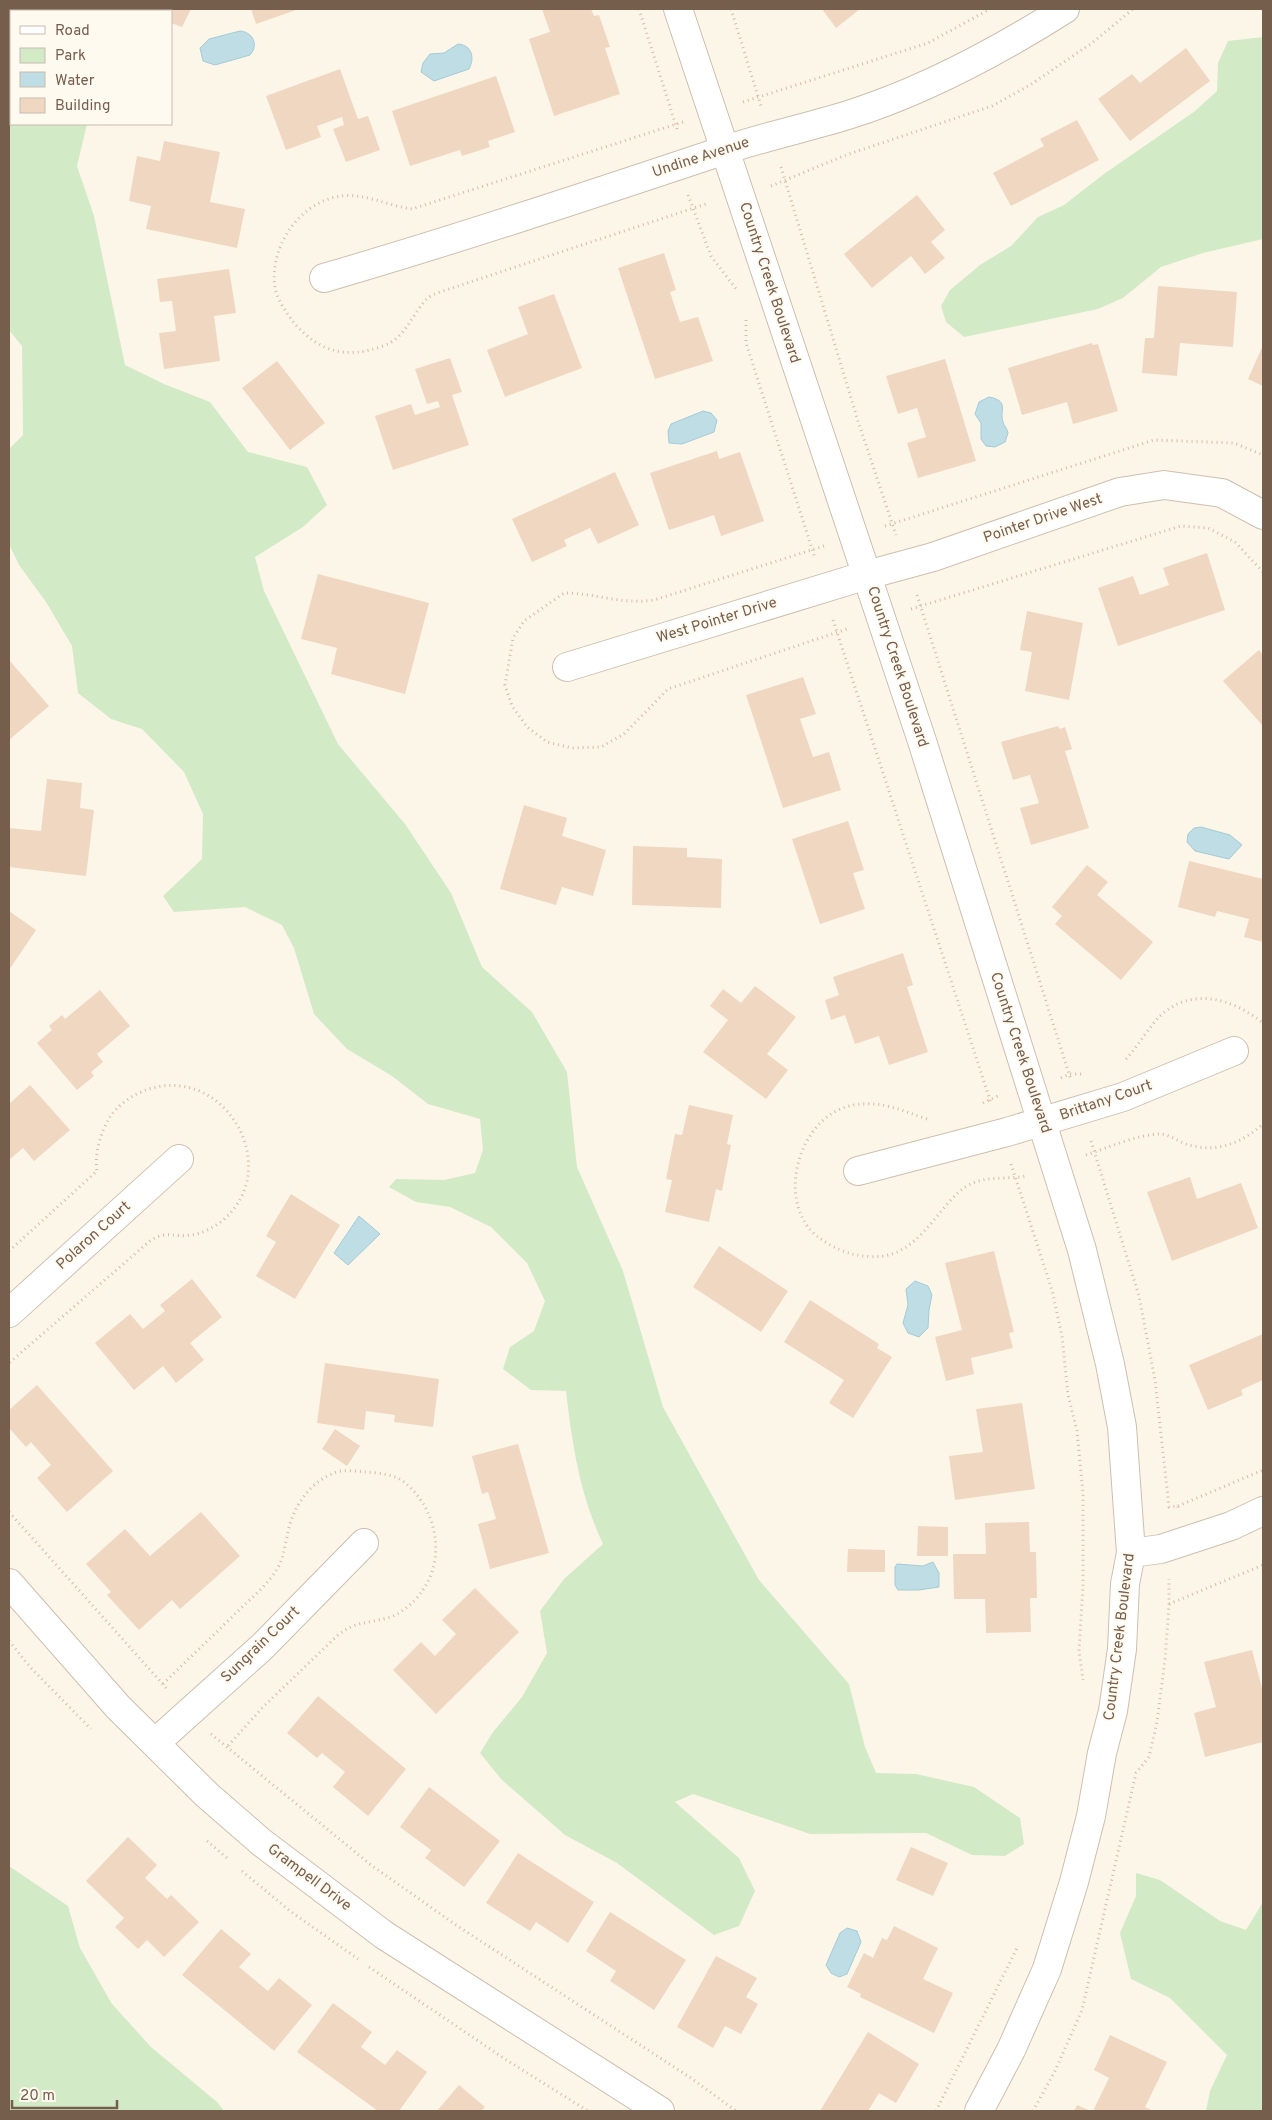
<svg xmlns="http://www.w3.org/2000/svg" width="1272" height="2120" viewBox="0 0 1272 2120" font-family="Overpass,sans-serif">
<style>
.green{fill:#d3eac7}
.water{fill:#bedde5;stroke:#a4cbd7}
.building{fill:#f0d7c1}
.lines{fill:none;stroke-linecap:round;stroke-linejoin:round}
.street-casing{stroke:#cebfaf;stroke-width:30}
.path{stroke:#d6bba4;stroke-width:3;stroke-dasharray:1 4;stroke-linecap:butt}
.street{stroke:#fff;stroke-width:28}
.labels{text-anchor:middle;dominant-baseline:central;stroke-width:4;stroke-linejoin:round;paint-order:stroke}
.street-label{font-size:15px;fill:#765e4d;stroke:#fefaf0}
</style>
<rect width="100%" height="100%" fill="#fcf6e9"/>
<g class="green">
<path d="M 9,9 L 33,9 L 35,11 L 11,11 L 11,124 L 87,124 L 77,166 L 94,216 L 125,365 L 164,384 L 210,402 L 248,452 L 307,467 L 327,505 L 303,527 L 255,557 L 264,591 L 338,744 L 405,824 L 451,893 L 482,967 L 532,1012 L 567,1072 L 577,1167 L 623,1271 L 663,1407 L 759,1580 L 849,1684 L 865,1747 L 876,1773 L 916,1774 L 974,1787 L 1020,1818 L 1024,1844 L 1005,1856 L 972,1855 L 926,1833 L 810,1834 L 693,1794 L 675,1802 L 739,1858 L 755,1891 L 739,1926 L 714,1935 L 617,1863 L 565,1835 L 501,1779 L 480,1753 L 493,1732 L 522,1697 L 547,1653 L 540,1611 L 564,1579 L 603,1544 C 580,1496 572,1444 566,1391 L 531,1390 L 503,1369 L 510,1347 L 534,1331 L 545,1301 L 527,1263 L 491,1227 L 450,1207 L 416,1202 L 389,1187 L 396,1179 L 444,1180 L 475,1173 L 483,1150 L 480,1119 L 428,1104 L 392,1076 L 347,1049 L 314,1014 L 294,948 L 282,925 L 245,907 L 174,912 L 163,896 L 202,859 L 203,814 L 184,772 L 142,729 L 111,719 L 78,693 L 72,646 L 46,602 L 19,565 L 9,544 L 9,449 L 23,435 L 22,346 L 9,330 Z"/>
<polygon points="1263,37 1263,239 1203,253 1161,267 1123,298 1098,309 964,337 946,322 941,306 950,290 980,265 1011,246 1038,217 1064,205 1104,174 1195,111 1217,91 1218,63 1228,41"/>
<polygon points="9,1866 68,1906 80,1948 112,2004 151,2047 217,2102 224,2111 9,2111"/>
<polygon points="1136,1873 1160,1880 1220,1921 1246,1930 1263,1902 1263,2111 1206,2111 1210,2091 1227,2055 1170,1998 1131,1979 1120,1933 1136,1896"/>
</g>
<g class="water">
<path d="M 240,31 C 253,32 259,45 250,55 L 215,65 L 203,61 L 200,48 L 209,39 Z"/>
<path d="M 458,44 C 472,45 475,58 469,69 L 434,81 L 421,72 L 423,63 L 430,54 L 444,53 Z"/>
<path d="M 989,397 C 1010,401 999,410 1003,422 C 1004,426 1007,428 1008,433 L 1005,442 L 995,447 L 986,446 L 981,439 L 981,423 L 975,414 L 979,402 Z"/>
<polygon points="703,411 711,413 717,420 714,432 682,444 669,443 668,431 671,424"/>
<polygon points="1201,827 1230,835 1242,845 1229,859 1195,851 1187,842 1188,834 1194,828"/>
<polygon points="359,1216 380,1234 348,1265 334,1253"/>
<polygon points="915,1281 928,1286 932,1295 929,1310 928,1328 919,1337 908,1333 903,1323 908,1305 906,1289"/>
<polygon points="933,1562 939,1573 939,1587 919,1590 898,1590 895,1585 895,1567 897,1564 923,1566"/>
<polygon points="847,1928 857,1931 861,1942 847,1974 839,1977 831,1973 826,1965 840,1933"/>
</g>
<g class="building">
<polygon points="170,9 191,9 182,27 171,23"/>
<polygon points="251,9 299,9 256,24"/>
<polygon points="542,9 591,9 594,16 599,15 610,47 605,48 620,94 554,116 529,39 550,32"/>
<polygon points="822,9 860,9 836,28"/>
<polygon points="1186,48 1210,81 1130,141 1098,99 1132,74 1140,83"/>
<polygon points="340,69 358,119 368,116 380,150 346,162 333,129 344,125 342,117 317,126 321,137 286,150 266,96"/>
<polygon points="496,76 515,132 488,141 490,147 462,156 460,150 410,166 392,111"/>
<polygon points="1077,120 1099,160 1011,206 993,173 1044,146 1040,139"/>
<polygon points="164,141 220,152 210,202 245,209 237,248 146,229 151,206 129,201 137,156 160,161"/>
<polygon points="917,195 945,230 931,242 945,258 925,274 911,256 872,288 844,254"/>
<polygon points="664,253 676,290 670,292 680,322 698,317 713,361 655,379 618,268"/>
<polygon points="229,269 236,313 214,316 220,361 164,369 159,333 176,331 172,301 160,302 157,279"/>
<polygon points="1158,286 1237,292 1233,347 1180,343 1177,376 1142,373 1145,338 1154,338"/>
<polygon points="554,294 582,368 505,397 487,350 528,334 518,307"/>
<polygon points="1092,343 1093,345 1098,344 1118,411 1073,424 1067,402 1022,415 1008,368"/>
<polygon points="1263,345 1263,386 1248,379"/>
<polygon points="450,358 462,392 452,395 469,445 393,470 375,416 411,404 415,415 440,407 438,401 427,404 415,369"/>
<polygon points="945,359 976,461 918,478 907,443 926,437 917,408 898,414 886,376"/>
<polygon points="277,361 325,423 290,450 242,388"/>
<polygon points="717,451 719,459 740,452 764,521 721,536 714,515 669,530 650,473"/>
<polygon points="615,472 639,525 598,544 590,528 564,540 567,546 532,562 512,519"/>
<polygon points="1207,553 1225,610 1118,646 1098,588 1133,576 1140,595 1169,585 1163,568"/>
<polygon points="318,574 429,603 405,694 331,674 337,648 301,639"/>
<polygon points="1027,611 1083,623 1069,700 1025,691 1032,652 1020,650"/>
<polygon points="1259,650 1263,655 1263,726 1223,681"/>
<polygon points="9,660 49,706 9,740"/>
<polygon points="803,677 816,714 800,719 813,757 829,752 841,790 783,808 746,695"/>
<polygon points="1058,726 1060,729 1065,727 1072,749 1065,751 1089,828 1031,845 1020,808 1039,803 1030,775 1013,780 1001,742"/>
<polygon points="47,779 82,783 80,808 94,810 86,876 9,867 9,828 41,831"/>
<polygon points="524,805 567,818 562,836 606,850 593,896 562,887 556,905 500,889"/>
<polygon points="848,821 864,870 853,873 865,909 820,924 792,839"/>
<polygon points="633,846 687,848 687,857 722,859 721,908 632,905"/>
<polygon points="1189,861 1263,879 1263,942 1244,937 1249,919 1217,911 1215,917 1178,907"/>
<polygon points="1087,865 1108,882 1097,895 1153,942 1121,980 1055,924 1062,916 1052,907"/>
<polygon points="9,911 36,930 9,970"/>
<polygon points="903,953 913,985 907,987 928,1052 889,1065 879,1036 855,1044 845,1015 831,1020 825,1000 839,995 833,977"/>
<polygon points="755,986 796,1017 767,1054 788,1070 766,1099 703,1052 728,1020 710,1006 723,989 741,1003"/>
<polygon points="100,990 130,1026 97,1054 103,1062 91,1072 94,1076 77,1090 37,1043 52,1030 49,1026 62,1015 65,1019"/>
<polygon points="30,1085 70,1130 34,1161 23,1148 9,1160 9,1104"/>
<polygon points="689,1105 733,1115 727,1144 731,1145 722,1191 716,1189 709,1222 665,1212 672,1180 666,1179 675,1134 682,1135"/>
<polygon points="1190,1177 1197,1199 1241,1183 1258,1228 1172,1261 1147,1192"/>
<polygon points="291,1194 340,1225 295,1299 256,1276 276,1242 266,1236"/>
<polygon points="719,1246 788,1291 761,1332 693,1287"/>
<polygon points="994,1251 1014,1332 1009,1333 1013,1348 971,1358 974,1374 946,1381 935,1337 962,1330 945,1263"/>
<polygon points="192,1279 222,1317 190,1343 204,1360 176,1383 163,1366 134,1390 95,1343 130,1314 143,1329 165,1311 160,1305"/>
<polygon points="810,1300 879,1344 877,1348 892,1357 853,1418 829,1403 844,1380 784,1342"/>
<polygon points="1263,1334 1263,1380 1241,1390 1243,1395 1208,1410 1189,1365"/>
<polygon points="325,1363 439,1379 433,1427 394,1422 395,1415 366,1411 364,1430 317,1423"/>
<polygon points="37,1385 113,1471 67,1512 37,1478 51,1465 31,1442 26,1447 9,1428 9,1410"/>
<polygon points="1022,1403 1035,1489 955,1500 949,1456 983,1452 976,1409"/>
<polygon points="335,1429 360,1446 347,1466 322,1449"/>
<polygon points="518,1444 549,1553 490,1569 478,1524 496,1519 488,1492 482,1494 472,1456"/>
<polygon points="201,1512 240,1556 180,1609 172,1600 139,1630 107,1595 111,1592 86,1564 125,1529 150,1556"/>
<polygon points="1029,1522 1030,1552 1036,1552 1037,1598 1030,1598 1031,1632 986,1633 985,1599 954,1599 953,1554 986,1554 985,1523"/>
<polygon points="918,1526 948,1527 948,1556 917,1556"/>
<polygon points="848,1549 885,1550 885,1572 847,1572"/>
<polygon points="475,1588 519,1632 436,1714 393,1670 421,1642 435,1656 456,1634 442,1620"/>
<polygon points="1252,1650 1263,1692 1263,1742 1205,1757 1194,1713 1216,1707 1204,1662"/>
<polygon points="318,1696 406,1769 368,1816 333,1787 345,1772 322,1753 317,1758 287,1733"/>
<polygon points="429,1787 500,1841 464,1887 425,1858 431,1850 400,1827"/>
<polygon points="128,1837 157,1865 145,1878 167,1899 171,1895 199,1922 164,1957 147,1940 138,1949 115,1927 124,1918 86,1881"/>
<polygon points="911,1847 948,1863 933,1896 896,1880"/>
<polygon points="518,1853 594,1902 568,1943 536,1922 530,1931 486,1903"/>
<polygon points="610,1912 686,1960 654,2010 610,1981 616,1971 586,1951"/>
<polygon points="894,1926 938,1948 923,1979 953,1993 934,2033 860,1997 861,1994 847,1987 864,1953 873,1958 882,1938 887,1940"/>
<polygon points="221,1929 251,1954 239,1967 268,1991 279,1978 312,2005 274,2051 182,1975"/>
<polygon points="716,1956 757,1978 746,1997 758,2004 741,2034 725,2026 713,2048 677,2027"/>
<polygon points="333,2003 372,2032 361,2047 385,2065 397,2050 427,2072 399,2111 378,2111 297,2052"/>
<polygon points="868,2032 919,2064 896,2103 879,2093 868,2111 820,2111"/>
<polygon points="1110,2035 1167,2062 1145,2107 1153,2111 1093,2111 1109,2078 1094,2070"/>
<polygon points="459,2085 485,2107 481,2111 437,2111"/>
<polygon points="1077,2105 1091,2111 1074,2111"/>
</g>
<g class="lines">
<g class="street-casing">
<g id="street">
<polyline points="678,9 922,741 1082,1250 1110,1364 1122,1427 1131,1553 1125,1584 1122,1649 1113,1711 1102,1753 1091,1816 1074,1882 1047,1969 1011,2050 979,2111"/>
<path d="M 324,278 C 458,239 590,195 722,151 C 763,137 806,128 848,115 C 925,91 997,52 1065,9"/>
<polyline points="567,667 867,575 933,557 1120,492 1164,485 1222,493 1263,515"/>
<polyline points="858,1171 1007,1132 1123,1097 1234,1051"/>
<polyline points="9,1313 179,1159"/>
<polyline points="1131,1553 1161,1549 1231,1526 1263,1511"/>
<polyline points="9,1583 118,1707 207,1795 261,1842 384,1935 660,2111"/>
<polyline points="155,1743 262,1647 364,1543"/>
</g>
</g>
<g class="path">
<polyline points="639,9 678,132"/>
<polyline points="731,9 761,106"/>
<polyline points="743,102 928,43 990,9"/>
<path d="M 683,122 L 412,209 C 389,206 364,193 341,196 C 299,202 269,247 275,288 C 278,301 287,314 295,324 C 321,353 347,359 383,346 C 406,338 411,315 427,299 C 430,296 435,294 440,292 L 709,203"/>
<polyline points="781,167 858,421 896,535"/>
<polyline points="771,186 846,155 992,106 1030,85 1092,43 1133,9"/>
<polyline points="688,195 711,256 736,289"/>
<polyline points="746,320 746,343 815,558"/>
<polyline points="885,526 1154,440 1234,443 1263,455"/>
<path d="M 824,546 L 654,600 C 622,605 595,593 564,593 L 524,621 L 513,638 L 505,685 L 512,706 L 527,727 L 547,742 L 572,748 L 601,747 L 624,734 L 668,689 L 850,628"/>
<polyline points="917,595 1071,1080"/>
<polyline points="911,609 1181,526 1208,528 1235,542 1263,572"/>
<polyline points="833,620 991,1103"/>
<path d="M 1126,1059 C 1138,1046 1147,1030 1159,1017 C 1191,986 1232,998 1263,1023"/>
<polyline points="1061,1078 1070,1074 1082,1074"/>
<polyline points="983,1103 1000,1095"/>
<path d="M 927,1119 C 902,1111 882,1100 854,1105 C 804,1113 778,1187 808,1227 C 817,1239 837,1250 852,1254 C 898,1265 916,1242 943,1209 C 950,1201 957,1192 967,1186 C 985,1175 1006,1180 1026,1176"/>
<polyline points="1091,1141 1139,1296 1155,1380 1169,1507 1178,1506 1178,1509"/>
<path d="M 1086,1155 C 1107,1148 1139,1134 1160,1134 C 1170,1134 1180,1143 1189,1145 C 1217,1153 1242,1143 1263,1124"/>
<polyline points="1011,1164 1052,1290 1062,1336 1068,1395 1077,1431 1083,1493 1083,1586 1079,1651 1083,1680"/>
<path d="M 9,1251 L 97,1171 C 94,1154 101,1131 110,1117 C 118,1105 132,1095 146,1090 C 224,1062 286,1168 222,1221 C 213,1228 201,1234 191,1235 C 174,1238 168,1230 151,1240 L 9,1363"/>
<polyline points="1178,1506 1263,1470"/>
<polyline points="9,1512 168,1690"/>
<polyline points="1169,1604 1263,1565"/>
<polyline points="9,1641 31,1668 91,1729"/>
<path d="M 163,1684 C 187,1660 212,1637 236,1613 C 250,1599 267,1586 277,1569 C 284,1558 284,1548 287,1537 C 291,1510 308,1483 334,1473 C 343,1469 356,1471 365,1472 C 378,1473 394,1474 404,1482 C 436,1507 447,1558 422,1591 C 415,1602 400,1615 387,1618 C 366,1624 356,1621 338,1635 L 263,1707 L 226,1748"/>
<polyline points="211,1734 371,1865 456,1925 691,2078 736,2111"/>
<polyline points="207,1841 227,1858"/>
<polyline points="242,1871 290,1911 358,1959"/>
<polyline points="369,1967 508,2061 588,2111"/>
<polyline points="936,2111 1018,1946"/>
<polyline points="1033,2111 1055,2071 1082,2010 1136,1773 1149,1757 1157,1722 1165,1660 1169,1604 1169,1579"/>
</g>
<use href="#street" class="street"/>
</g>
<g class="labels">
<g class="street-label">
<text transform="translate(701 158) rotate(-18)">Undine Avenue</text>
<text transform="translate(769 283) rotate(72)">Country Creek Boulevard</text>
<text transform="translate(1043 519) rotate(-19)">Pointer Drive West</text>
<text transform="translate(717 621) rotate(-17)">West Pointer Drive</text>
<text transform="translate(897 667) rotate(72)">Country Creek Boulevard</text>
<text transform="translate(1020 1053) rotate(72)">Country Creek Boulevard</text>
<text transform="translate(1106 1101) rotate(-19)">Brittany Court</text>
<text transform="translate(94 1236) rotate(-42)">Polaron Court</text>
<text transform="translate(1120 1637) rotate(-83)">Country Creek Boulevard</text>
<text transform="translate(261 1645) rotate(-44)">Sungrain Court</text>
<text transform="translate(309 1878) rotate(37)">Grampell Drive</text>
</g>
</g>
<rect width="1272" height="2120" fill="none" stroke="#765e4d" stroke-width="20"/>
<rect x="10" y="10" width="162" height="115" fill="#fefaf0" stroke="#c8bcaf"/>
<rect x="20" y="26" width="25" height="8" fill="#ffffff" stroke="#c8bcaf"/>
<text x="55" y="35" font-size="15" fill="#765e4d">Road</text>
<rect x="20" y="48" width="25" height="15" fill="#d3eac7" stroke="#c8bcaf"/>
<text x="55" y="60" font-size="15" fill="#765e4d">Park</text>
<rect x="20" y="72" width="25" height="15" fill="#bedde5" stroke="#c8bcaf"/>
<text x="55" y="85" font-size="15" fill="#765e4d">Water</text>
<rect x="20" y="98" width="25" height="15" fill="#f0d7c1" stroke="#c8bcaf"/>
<text x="55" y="110" font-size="15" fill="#765e4d">Building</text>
<path d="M12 2100v8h105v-8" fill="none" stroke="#765e4d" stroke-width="2.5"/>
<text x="20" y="2100" font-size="15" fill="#765e4d" stroke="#fefaf0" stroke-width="4" paint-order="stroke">20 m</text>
</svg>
